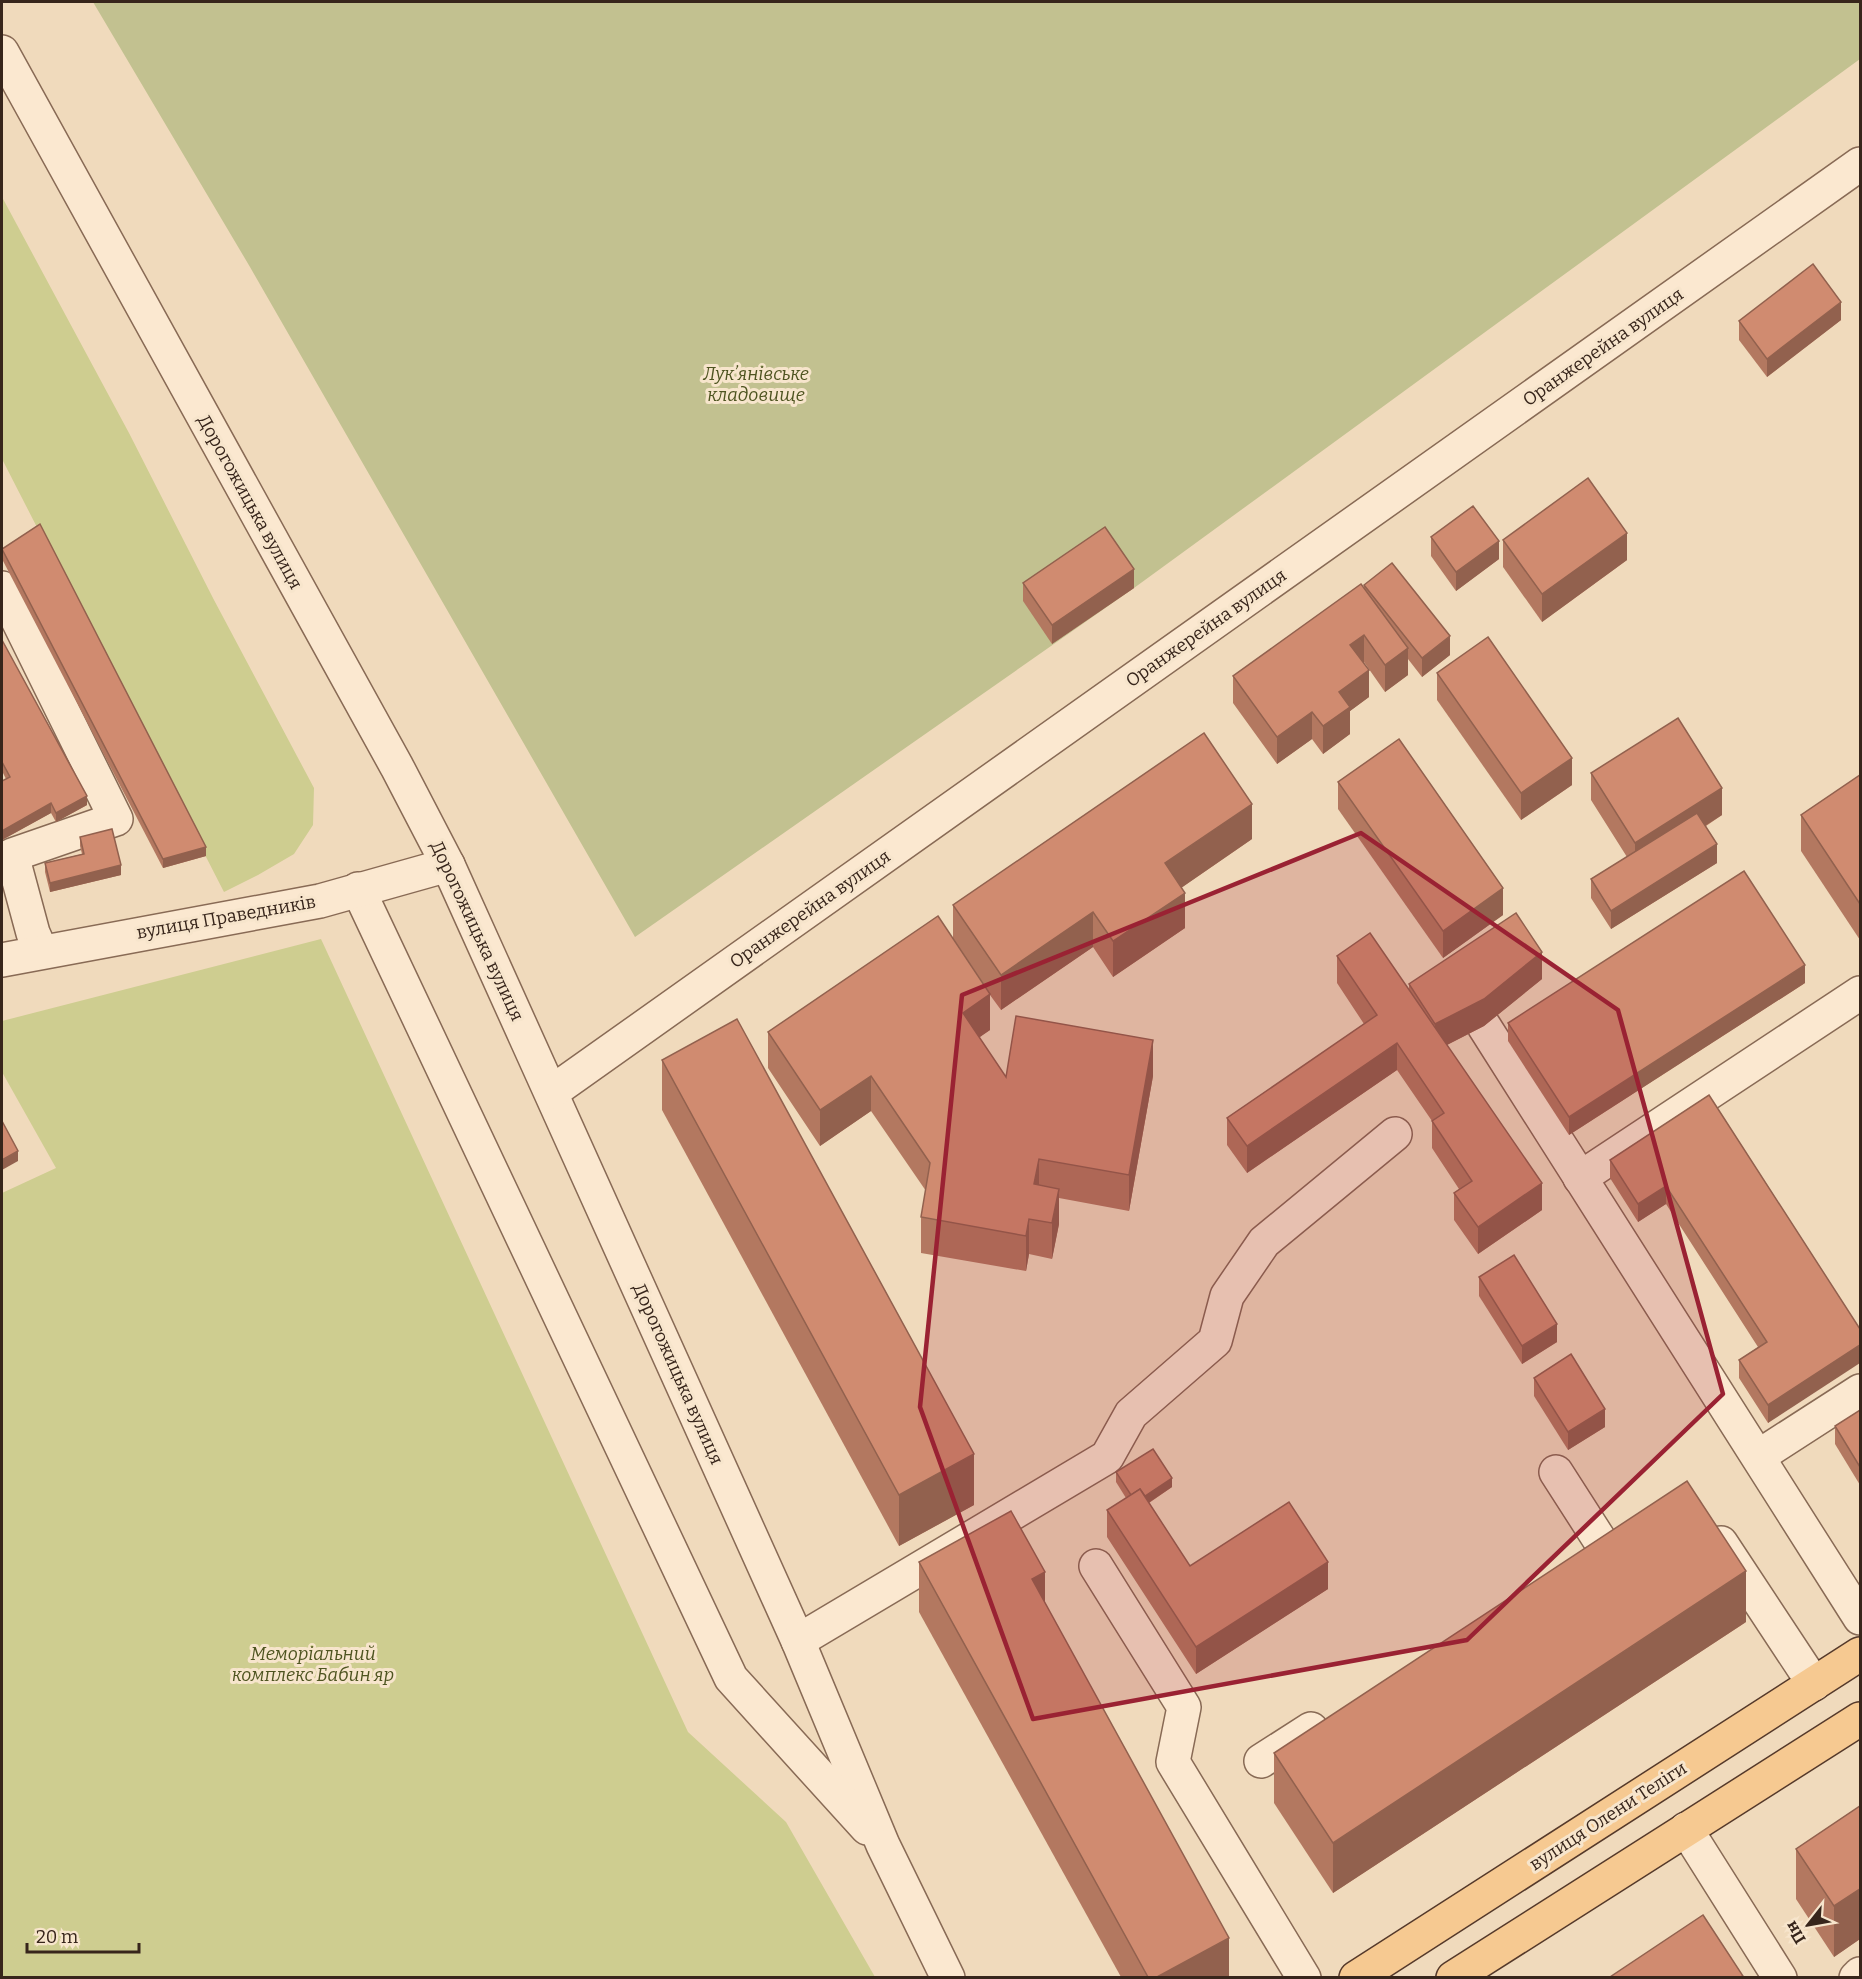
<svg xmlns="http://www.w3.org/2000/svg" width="1862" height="1979" viewBox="0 0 1862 1979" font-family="Bitter,serif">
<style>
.green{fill:#cecd90}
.cemetery{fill:#c2c190}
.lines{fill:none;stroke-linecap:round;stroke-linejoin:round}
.minor-casing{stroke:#886a55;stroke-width:36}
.major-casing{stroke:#55392a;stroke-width:36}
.minor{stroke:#fbe8d0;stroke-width:33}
.major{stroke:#f6c991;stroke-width:33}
.wall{fill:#b37860}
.shaded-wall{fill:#92614e}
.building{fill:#d08b70;stroke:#92614e;stroke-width:1.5}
.marked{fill:#9a2233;fill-opacity:0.2;stroke:#9a2233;stroke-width:4.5;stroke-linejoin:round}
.labels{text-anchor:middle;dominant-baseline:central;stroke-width:6;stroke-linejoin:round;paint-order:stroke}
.street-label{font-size:18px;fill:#37251b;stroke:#f7e5cc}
.park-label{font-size:18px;font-style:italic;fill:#4e5420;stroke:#f7e5cc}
</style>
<rect width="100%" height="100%" fill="#f0dabc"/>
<g class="green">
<polygon points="2,197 129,433 214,600 314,788 313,825 294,854 258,875 224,892 2,459"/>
<polygon points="321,939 688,1732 786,1822 875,1977 2,1977 2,1193 56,1168 2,1072 2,1021"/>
</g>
<polygon class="cemetery" points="93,2 1860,2 1860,59 1134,588 635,937 250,267"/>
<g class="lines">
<g class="minor-casing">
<g id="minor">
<polyline points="2,52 397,767 448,865 798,1641 883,1845 948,1978"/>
<polyline points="2,588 116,819 12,855 33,933 41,951"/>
<polyline points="358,889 731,1678 867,1828"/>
<polyline points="2,960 320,901 448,865"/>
<polyline points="1484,1026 1860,1618"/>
<polyline points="552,1092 1860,164"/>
<polyline points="1580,1178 1860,993"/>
<polyline points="1759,1456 1860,1391"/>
<polyline points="1556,1472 1599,1539"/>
<polyline points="1721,1543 1814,1684"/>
<polyline points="1096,1566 1184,1707 1173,1762 1304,1978"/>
<polyline points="798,1641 1107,1457 1131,1414 1215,1341 1227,1296 1264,1242 1395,1134"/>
<polyline points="1261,1761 1311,1729"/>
<polyline points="1686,1829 1780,1978"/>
<polyline points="1856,1978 1860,1974"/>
</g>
</g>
<g class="major-casing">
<g id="major">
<polyline points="1356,1978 1860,1654"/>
<polyline points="1453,1978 1860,1719"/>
</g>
</g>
<use href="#minor" class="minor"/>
<use href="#major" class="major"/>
</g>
<g class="wall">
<polygon points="1841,320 1767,377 1739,340 1739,321"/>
<polygon points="1431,537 1499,559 1456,591 1431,556"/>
<polygon points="1503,540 1627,560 1542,622 1503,567"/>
<polygon points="2,549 206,856 163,868 2,559"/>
<polygon points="1023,583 1134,588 1052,644 1023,601"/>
<polygon points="1364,585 1450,655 1422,677 1408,659 1408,675 1385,692 1364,662 1369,697 1350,711 1350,734 1323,754 1312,739 1277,764 1233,703 1233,676 1364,588"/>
<polygon points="2,640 87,805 56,822 51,813 2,840 2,781 6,779 2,771"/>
<polygon points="1437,673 1572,785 1521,820 1437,700"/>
<polygon points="1591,773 1722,815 1706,826 1717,863 1611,929 1591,898 1591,879 1627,857 1591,800"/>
<polygon points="1860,776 1860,940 1801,851 1801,815"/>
<polygon points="1338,782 1503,915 1443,958 1338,809"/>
<polygon points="80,837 121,875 50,892 45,872 45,863 82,854 80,846"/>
<polygon points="1252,839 1181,888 1185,928 1113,977 1093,947 1001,1010 990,995 990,1030 979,1037 1006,1077 1153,1076 1129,1211 1059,1198 1059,1224 1052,1259 1029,1254 1026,1271 921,1253 921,1217 926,1191 871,1111 820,1146 768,1068 768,1032 953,938 953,905"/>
<polygon points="1337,956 1409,990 1409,984 1542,979 1484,1026 1447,1045 1542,1210 1478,1254 1454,1220 1454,1193 1459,1189 1432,1148 1432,1121 1397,1070 1247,1173 1227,1145 1227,1118 1364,1024 1337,983"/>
<polygon points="1805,983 1569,1135 1508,1041 1508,1023"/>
<polygon points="662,1060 974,1505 899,1546 662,1110"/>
<polygon points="1709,1095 1860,1329 1768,1423 1739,1378 1739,1360 1758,1347 1666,1204 1638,1222 1610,1178 1610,1160"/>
<polygon points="1479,1277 1557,1342 1522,1364 1479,1296"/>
<polygon points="1534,1378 1605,1427 1568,1450 1534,1396"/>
<polygon points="1860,1410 1860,1485 1835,1444 1835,1426"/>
<polygon points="1116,1472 1172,1487 1149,1503 1190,1566 1328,1589 1196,1674 1107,1537 1107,1510 1126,1498 1116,1482"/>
<polygon points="919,1562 1229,1977 1121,1977 919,1612"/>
<polygon points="1746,1622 1333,1893 1274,1803 1274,1753"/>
<polygon points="1860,1806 1860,1939 1834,1957 1796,1899 1796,1849"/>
</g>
<g class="shaded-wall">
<polygon points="1841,302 1841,320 1767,377 1767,359"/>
<polygon points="1627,533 1627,560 1542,622 1542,594"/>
<polygon points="1499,541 1499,559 1456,591 1456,572"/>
<polygon points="1134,569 1134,588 1052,644 1052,625"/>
<polygon points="1364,635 1364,662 1350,672 1350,645"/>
<polygon points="1450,636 1450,655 1422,677 1422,658"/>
<polygon points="1408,648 1408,675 1385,692 1385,665"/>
<polygon points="1369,670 1369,697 1350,711 1350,734 1323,754 1323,726 1339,692"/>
<polygon points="1312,712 1312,739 1277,764 1277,737"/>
<polygon points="1572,758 1572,785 1521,820 1521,793"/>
<polygon points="1722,788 1722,815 1635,870 1635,843"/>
<polygon points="87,796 87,805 56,822 56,813"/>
<polygon points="51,803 51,813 2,840 2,831"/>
<polygon points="1252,804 1252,839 1165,899 1165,863"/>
<polygon points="1717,844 1717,863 1611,929 1611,911"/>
<polygon points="206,847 206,856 163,868 163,859"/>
<polygon points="121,865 121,875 50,892 50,883"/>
<polygon points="1503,888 1503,915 1443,958 1443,931"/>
<polygon points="1185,893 1185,928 1113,977 1113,941"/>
<polygon points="1093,912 1093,947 1001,1010 1001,975"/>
<polygon points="1542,952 1542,979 1484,1026 1435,1051 1435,1024"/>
<polygon points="1805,965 1805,983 1569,1135 1569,1117"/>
<polygon points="990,994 990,1030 963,1049 963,1013"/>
<polygon points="1153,1040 1153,1076 1129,1211 1129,1175"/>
<polygon points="1397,1043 1397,1070 1247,1173 1247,1146"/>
<polygon points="871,1076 871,1111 820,1146 820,1110"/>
<polygon points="18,1151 18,1161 2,1170 2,1160"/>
<polygon points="1039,1159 1039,1194 1034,1184"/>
<polygon points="1542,1183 1542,1210 1478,1254 1478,1227"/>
<polygon points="1666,1186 1666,1204 1638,1222 1638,1204"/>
<polygon points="1059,1189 1059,1224 1052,1259 1052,1223"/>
<polygon points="1029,1219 1029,1254 1026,1271 1026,1236"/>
<polygon points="1557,1324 1557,1342 1522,1364 1522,1346"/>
<polygon points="1860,1345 1860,1363 1768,1423 1768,1405"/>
<polygon points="1605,1409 1605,1427 1568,1450 1568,1432"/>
<polygon points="974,1454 974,1505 899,1546 899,1495"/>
<polygon points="1172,1478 1172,1487 1135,1512 1135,1502"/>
<polygon points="1328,1562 1328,1589 1196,1674 1196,1647"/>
<polygon points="1746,1571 1746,1622 1333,1893 1333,1843"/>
<polygon points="1045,1572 1045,1622 1032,1579"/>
<polygon points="1860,1889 1860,1939 1834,1957 1834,1906"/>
<polygon points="1229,1938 1229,1977 1157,1977"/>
</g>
<g class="building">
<polygon points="1813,264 1841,302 1767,359 1739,321"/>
<polygon points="1588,478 1627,533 1542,594 1503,540"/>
<polygon points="1473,506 1499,541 1456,572 1431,537"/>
<polygon points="40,524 206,847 163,859 2,549"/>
<polygon points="1105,527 1134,569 1052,625 1023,583"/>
<polygon points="1392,563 1450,636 1422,658 1364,585"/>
<polygon points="1361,584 1408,648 1385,665 1364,635 1350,645 1369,670 1339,692 1350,707 1323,726 1312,712 1277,737 1233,676"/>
<polygon points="1488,637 1572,758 1521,793 1437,673"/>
<polygon points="2,640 87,796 56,813 51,803 2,831 2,781 10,777 2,762"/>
<polygon points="1678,718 1722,788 1635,843 1591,773"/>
<polygon points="1204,733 1252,804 1165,863 1185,893 1113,941 1093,912 1001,975 953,905"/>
<polygon points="1399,739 1503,888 1443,931 1338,782"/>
<polygon points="1860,775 1860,904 1801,815"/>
<polygon points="1697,813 1717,844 1611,911 1591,879"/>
<polygon points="112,829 121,865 50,883 45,863 84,854 80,837"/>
<polygon points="1744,871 1805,965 1569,1117 1508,1023"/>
<polygon points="1516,913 1542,952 1484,999 1435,1024 1409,984"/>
<polygon points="938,916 990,994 963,1013 1006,1077 1016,1016 1153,1040 1129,1175 1039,1159 1034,1184 1059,1189 1052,1223 1029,1219 1026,1236 921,1217 930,1163 871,1076 820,1110 768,1032"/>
<polygon points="1370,933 1542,1183 1478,1227 1454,1193 1472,1181 1432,1121 1444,1113 1397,1043 1247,1146 1227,1118 1377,1015 1337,956"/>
<polygon points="737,1019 974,1454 899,1495 662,1060"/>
<polygon points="1709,1095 1860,1329 1860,1345 1768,1405 1739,1360 1767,1342 1666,1186 1638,1204 1610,1160"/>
<polygon points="2,1121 18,1151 2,1160"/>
<polygon points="1514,1255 1557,1324 1522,1346 1479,1277"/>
<polygon points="1571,1354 1605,1409 1568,1432 1534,1378"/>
<polygon points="1860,1410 1860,1467 1835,1426"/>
<polygon points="1153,1449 1172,1478 1145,1496 1140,1489 1131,1495 1116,1472"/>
<polygon points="1687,1481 1746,1571 1333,1843 1274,1753"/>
<polygon points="1140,1489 1190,1566 1289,1502 1328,1562 1196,1647 1107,1510"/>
<polygon points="1011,1511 1045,1572 1032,1579 1229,1938 1157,1977 1148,1977 919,1562"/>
<polygon points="1860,1806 1860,1889 1834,1906 1796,1849"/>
<polygon points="1703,1915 1743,1976 1740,1977 1610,1977"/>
</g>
<path class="marked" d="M 1361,833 L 1618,1010 L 1723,1394 L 1467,1640 L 1033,1719 L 920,1407 L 962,995 Z"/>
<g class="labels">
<g class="street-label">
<text transform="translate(1603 347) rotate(-35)">Оранжерейна вулиця</text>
<text transform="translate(250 502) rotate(61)">Дорогожицька вулиця</text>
<text transform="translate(1206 628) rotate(-35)">Оранжерейна вулиця</text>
<text transform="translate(810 909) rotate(-35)">Оранжерейна вулиця</text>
<text transform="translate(226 917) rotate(-10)">вулиця Праведників</text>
<text transform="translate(477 931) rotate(65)">Дорогожицька вулиця</text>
<text transform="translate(678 1374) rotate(66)">Дорогожицька вулиця</text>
<text transform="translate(1608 1816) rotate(-33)">вулиця Олени Теліги</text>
</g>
<g class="park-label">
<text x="756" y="374">Лукʼянівське<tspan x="756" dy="21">кладовище</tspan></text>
<text x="313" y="1654">Меморіальний<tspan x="313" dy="21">комплекс Бабин яр</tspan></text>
</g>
</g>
<rect width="1862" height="1979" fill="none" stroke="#37251b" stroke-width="6"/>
<g transform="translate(1808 1925) rotate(239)" stroke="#f7e5cc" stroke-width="4.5" paint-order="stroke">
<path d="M0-4.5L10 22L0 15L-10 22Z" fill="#37251b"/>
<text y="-9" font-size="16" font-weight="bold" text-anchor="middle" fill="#37251b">Пн</text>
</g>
<path d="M27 1943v9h112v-9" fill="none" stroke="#37251b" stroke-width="3"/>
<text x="36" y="1943" font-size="18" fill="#37251b" stroke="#f7e5cc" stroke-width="4.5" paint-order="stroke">20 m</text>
</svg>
